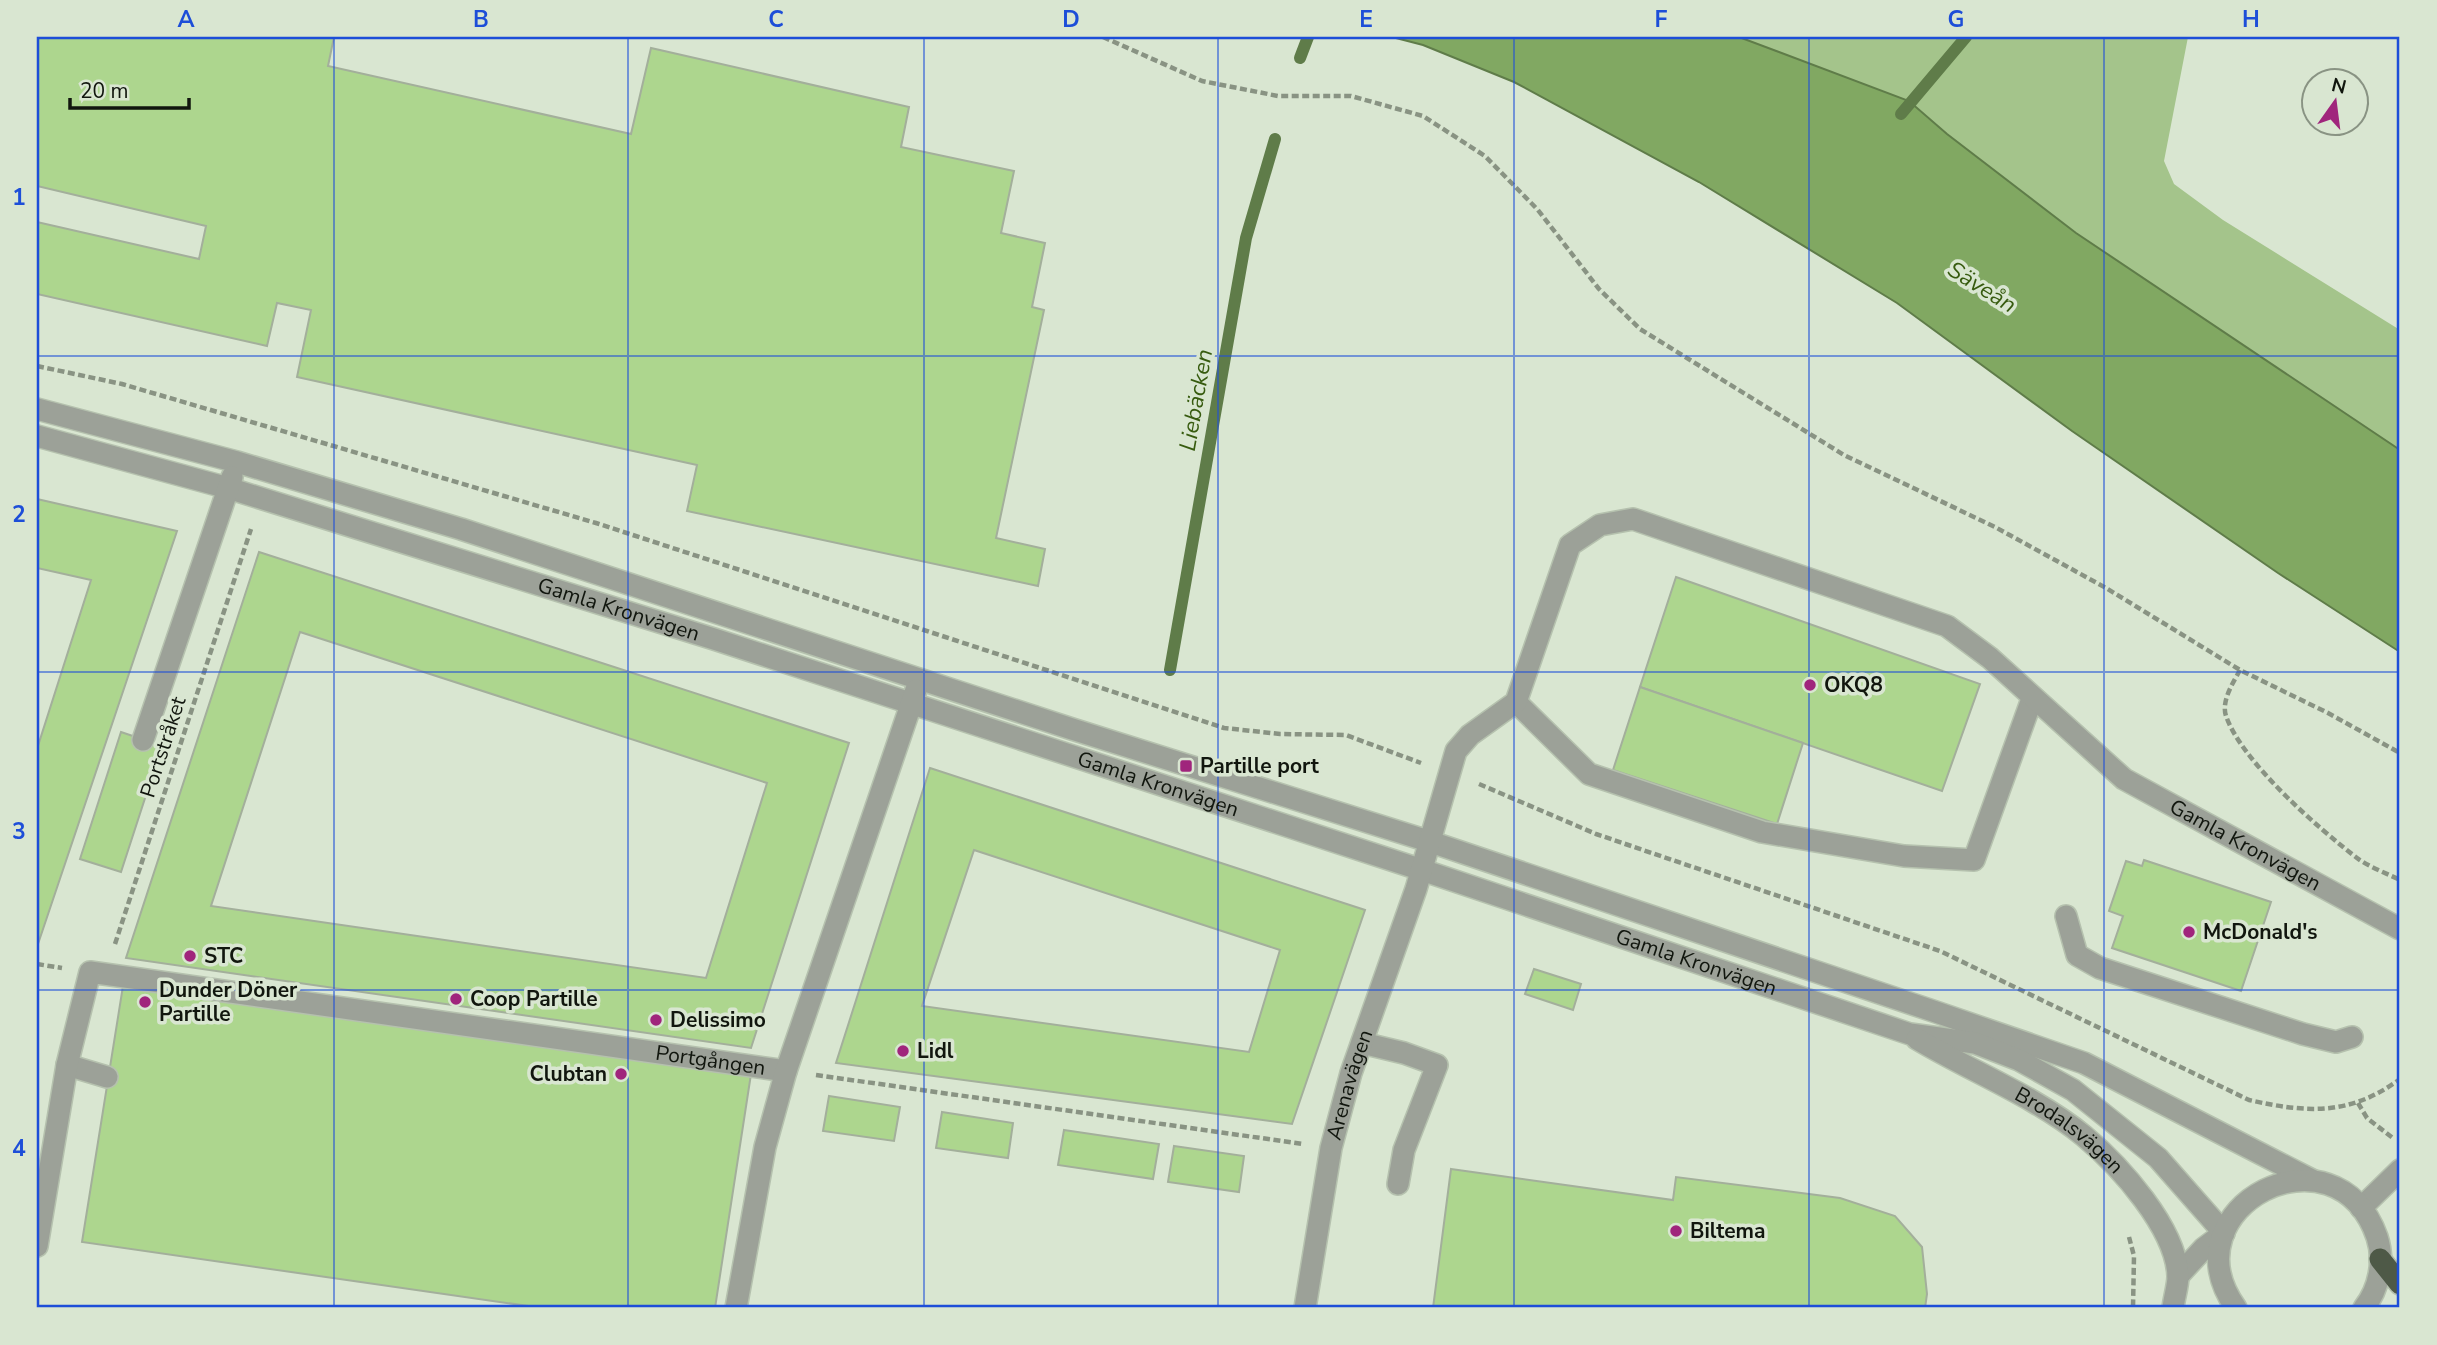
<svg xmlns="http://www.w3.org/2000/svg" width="2437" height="1345" viewBox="0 0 2437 1345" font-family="'Nunito Sans',sans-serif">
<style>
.green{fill:#a4c48b}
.water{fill:#81a862;stroke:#5f7c49;stroke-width:2}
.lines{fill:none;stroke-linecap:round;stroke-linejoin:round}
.stream{stroke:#5f7c49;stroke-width:12}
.building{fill:#add68e;stroke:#a3af9b;stroke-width:2;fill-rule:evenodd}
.minor-casing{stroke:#b5c1ae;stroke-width:24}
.highway-casing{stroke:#b5c1ae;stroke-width:24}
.path{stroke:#899383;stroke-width:4.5;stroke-dasharray:7 3.5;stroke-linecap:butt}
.minor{stroke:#9ca198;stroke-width:21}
.highway{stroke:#4e5947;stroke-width:21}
.grid{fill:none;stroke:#1d4ed8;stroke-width:2;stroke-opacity:0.55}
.poi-dot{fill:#a0257c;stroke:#d9e6d1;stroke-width:2.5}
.labels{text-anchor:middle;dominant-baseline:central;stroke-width:7;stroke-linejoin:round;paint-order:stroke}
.street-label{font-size:21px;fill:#11160e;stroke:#d9e6d1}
.poi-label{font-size:21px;font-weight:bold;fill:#11160e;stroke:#d9e6d1;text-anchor:start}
.water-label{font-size:23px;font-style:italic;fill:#375b0f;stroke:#d9e6d1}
.neatline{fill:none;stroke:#1d4ed8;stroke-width:2.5}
.grid-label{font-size:23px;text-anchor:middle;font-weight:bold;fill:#1d4ed8}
</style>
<rect width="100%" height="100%" fill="#d9e6d1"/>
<polygon class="green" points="1739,37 2188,37 2164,161 2174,184 2223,220 2400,330 2400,450 2076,233 1947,134 1909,101"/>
<polygon class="water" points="1392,37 1739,37 1909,101 1947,134 2076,233 2400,450 2400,652 2278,573 2072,431 1897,303 1699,182 1514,82 1423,45"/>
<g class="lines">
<g class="stream">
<polyline points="1300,58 1308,37"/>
<polyline points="1901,114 1966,37"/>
<polyline points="1170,670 1246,238 1275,139"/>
</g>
</g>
<g class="building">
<polygon points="37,37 334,37 328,66 631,134 651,48 909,107 901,147 1014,171 1001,233 1045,243 1032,307 1044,310 996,538 1045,549 1038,586 687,511 697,465 297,377 311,310 277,303 267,346 37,294 37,222 199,259 206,226 37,186"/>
<polygon points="37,499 177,531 38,944 37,749 91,580 37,568"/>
<path d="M 259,552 L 849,743 L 751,1048 L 126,958 ZM 300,632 L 767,783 L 706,978 L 211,906 Z"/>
<polygon points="1676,577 1980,684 1942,791 1640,687"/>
<polygon points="1640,687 1803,743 1777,824 1613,770"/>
<polygon points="121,732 162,746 121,872 80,859"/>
<path d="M 930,768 L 1365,910 L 1292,1124 L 836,1063 ZM 974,850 L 1280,950 L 1249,1052 L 922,1006 Z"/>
<polygon points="2144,860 2271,902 2241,991 2112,948 2123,916 2109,911 2126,861 2142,866"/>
<polygon points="1534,969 1581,984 1573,1010 1525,994"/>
<polygon points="123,986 751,1074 715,1308 542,1308 82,1242"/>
<polygon points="829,1096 900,1107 894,1141 823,1131"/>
<polygon points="942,1112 1013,1123 1008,1158 936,1148"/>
<polygon points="1064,1130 1159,1144 1153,1179 1058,1165"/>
<polygon points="1174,1146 1244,1156 1239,1192 1168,1182"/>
<polygon points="1451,1169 1673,1200 1676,1177 1840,1198 1895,1216 1922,1247 1927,1294 1925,1308 1433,1308"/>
</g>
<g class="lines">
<g class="minor-casing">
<g id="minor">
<polyline points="37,409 237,462 461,529 1072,729 1428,841 1936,1012 2084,1063 2312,1180"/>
<path id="s1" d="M 37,436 L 228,488 L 714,639 L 1422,870 L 1910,1034 L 1975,1043 L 2019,1060 L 2073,1090 L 2158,1158 L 2224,1233 L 2204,1248 L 2178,1276"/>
<polyline points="1516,702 1589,774 1762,832 1904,856 1974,860 2032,699"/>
<polyline points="143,740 232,477"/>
<polyline points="2066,916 2077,955 2100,968 2303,1034 2336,1042 2352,1037"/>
<path id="s2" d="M 1917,1039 C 1972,1072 2035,1096 2084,1136 C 2120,1166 2176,1228 2178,1276 C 2178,1286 2174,1298 2173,1308"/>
<polyline points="1362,1043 1404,1053 1437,1065 1404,1150 1398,1184"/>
<polyline points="67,1065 107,1077"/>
<polyline points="2361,1208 2400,1170"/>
<path id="s3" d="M 37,1246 L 67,1065 L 90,972 L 786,1071"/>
<polyline points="736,1308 765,1147 786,1071 916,690"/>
<path id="s4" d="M 1305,1308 L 1331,1148 L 1351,1073 L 1416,889 L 1456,751 L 1470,735 L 1516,702 L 1570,545 L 1600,525 L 1633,519 L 1947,626 L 1990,658 L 2124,779 L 2400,929"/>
<path d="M 2236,1308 C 2164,1207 2336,1119 2377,1237 C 2385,1261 2379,1289 2364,1308"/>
</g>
</g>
<g class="highway-casing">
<polyline id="highway" points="2380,1259 2400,1284"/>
</g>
<g class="path">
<polyline points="1103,37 1202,81 1278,96 1351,96 1423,116 1485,156 1538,210 1599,289 1640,329 1844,455 1995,527 2106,588 2240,670 2328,713 2400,753"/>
<polyline points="37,366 122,384 596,523 1224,728 1280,734 1346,735 1421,763"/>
<path d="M 2240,670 C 2233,683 2221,701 2226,716 C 2242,762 2318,828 2357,858 C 2369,867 2386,873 2400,880"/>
<path d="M 1479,784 L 1596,834 L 1940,951 L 2249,1100 C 2307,1113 2350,1116 2400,1079"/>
<polyline points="115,944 251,529"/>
<polyline points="37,964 62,968"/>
<polyline points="816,1075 1303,1144"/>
<polyline points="2358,1103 2367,1118 2394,1139"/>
<polyline points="2129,1237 2134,1256 2133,1308"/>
</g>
<use href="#minor" class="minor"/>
<use href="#highway" class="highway"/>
</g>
<path class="grid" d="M 334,37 L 334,1308M 628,37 L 628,1308M 924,37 L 924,1308M 1218,37 L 1218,1308M 1514,37 L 1514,1308M 1809,37 L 1809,1308M 2104,37 L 2104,1308M 37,356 L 2400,356M 37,672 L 2400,672M 37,990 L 2400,990"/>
<g class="poi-dot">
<circle cx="1810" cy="685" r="7"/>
<rect x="1179" y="759" width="14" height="14" rx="3.5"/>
<circle cx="2189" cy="932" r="7"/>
<circle cx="190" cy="956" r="7"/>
<circle cx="456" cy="999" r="7"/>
<circle cx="145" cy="1002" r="7"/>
<circle cx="656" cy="1020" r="7"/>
<circle cx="903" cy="1051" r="7"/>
<circle cx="621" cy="1074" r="7"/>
<circle cx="1676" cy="1231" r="7"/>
</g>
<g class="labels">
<g class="street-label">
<text stroke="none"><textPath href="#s1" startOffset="607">Gamla Kronvägen</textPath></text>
<text transform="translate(163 747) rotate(-72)">Portstråket</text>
<text stroke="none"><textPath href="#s1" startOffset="1174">Gamla Kronvägen</textPath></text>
<text stroke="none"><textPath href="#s4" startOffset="1596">Gamla Kronvägen</textPath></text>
<text stroke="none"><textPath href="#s1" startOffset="1741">Gamla Kronvägen</textPath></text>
<text stroke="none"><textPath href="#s3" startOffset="906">Portgången</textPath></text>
<text stroke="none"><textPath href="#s4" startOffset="228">Arenavägen</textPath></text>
<text stroke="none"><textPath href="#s2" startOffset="178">Brodalsvägen</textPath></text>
</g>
<g class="poi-label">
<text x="1824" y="685">OKQ8</text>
<text x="1200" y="766">Partille port</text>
<text x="2203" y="932">McDonald's</text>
<text x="204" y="956">STC</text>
<text x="159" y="990">Dunder Döner<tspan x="159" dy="24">Partille</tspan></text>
<text x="470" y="999">Coop Partille</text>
<text x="670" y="1020">Delissimo</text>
<text x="917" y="1051">Lidl</text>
<text x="607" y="1074" text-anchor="end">Clubtan</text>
<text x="1690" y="1231">Biltema</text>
</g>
<g class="water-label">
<text transform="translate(1982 287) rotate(32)">Säveån</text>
<text transform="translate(1196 400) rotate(-80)">Liebäcken</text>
</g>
</g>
<rect width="2437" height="1345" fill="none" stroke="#d9e6d1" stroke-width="77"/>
<g transform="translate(2335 102) rotate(14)"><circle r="33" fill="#d9e6d1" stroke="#899383" stroke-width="2"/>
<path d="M0-5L12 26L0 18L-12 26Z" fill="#a0257c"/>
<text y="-10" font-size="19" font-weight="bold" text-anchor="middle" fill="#11160e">N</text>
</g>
<path d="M70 98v10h119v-10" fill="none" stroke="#11160e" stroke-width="3.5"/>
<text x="80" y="98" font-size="21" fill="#11160e" stroke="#d9e6d1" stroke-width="5" paint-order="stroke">20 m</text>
<rect x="38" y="38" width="2360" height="1268" class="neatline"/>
<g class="grid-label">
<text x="186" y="27">A</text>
<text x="481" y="27">B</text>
<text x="776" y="27">C</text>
<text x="1071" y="27">D</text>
<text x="1366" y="27">E</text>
<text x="1661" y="27">F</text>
<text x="1956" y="27">G</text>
<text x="2251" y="27">H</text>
<text x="19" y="205">1</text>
<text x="19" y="522">2</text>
<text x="19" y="839">3</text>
<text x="19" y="1156">4</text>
</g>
</svg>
